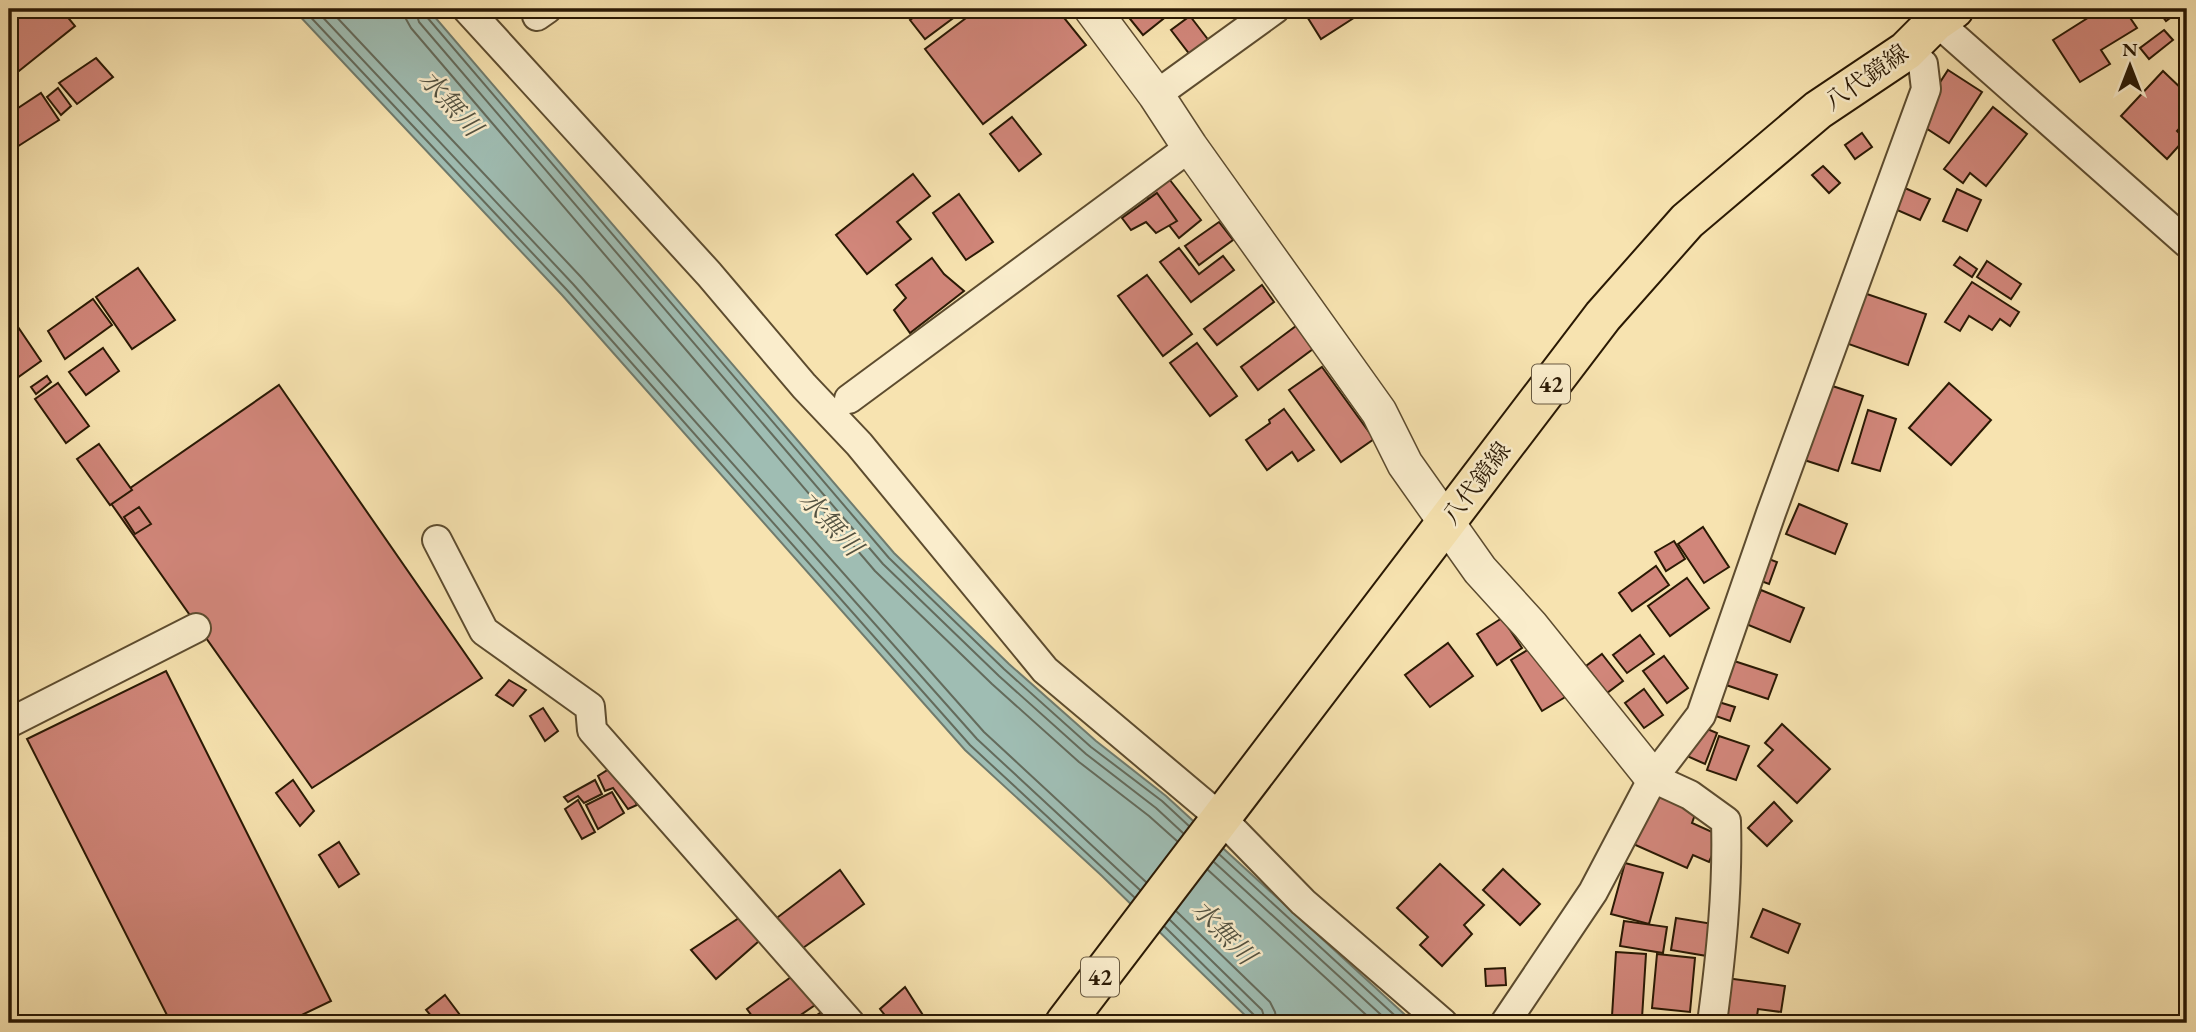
<svg xmlns="http://www.w3.org/2000/svg" width="2196" height="1032" viewBox="0 0 2196 1032" font-family="'EB Garamond','Noto Serif JP',serif">
<style>
.water{fill:#9fbdb3;stroke:#707b6d;stroke-width:2}
.lines{fill:none;stroke-linecap:round;stroke-linejoin:round}
.shore{stroke:#646b5c;stroke-width:2}
.building{fill:#d1867a;stroke:#2a1904;stroke-width:2}
.minor-casing{stroke:#5d4c2f;stroke-width:32}
.tertiary-casing{stroke:#5d4c2f;stroke-width:38}
.primary-casing{stroke:#2a1904;stroke-width:42}
.minor{stroke:#faedcc;stroke-width:28}
.tertiary{stroke:#faedcc;stroke-width:35}
.primary{stroke:#f7e3b0;stroke-width:38}
.labels{text-anchor:middle;dominant-baseline:central;stroke-width:5;stroke-linejoin:round;paint-order:stroke}
.shield{fill:#faedcc;stroke:#685940;stroke-width:2}
.shield-label{font-size:23px;font-weight:bold;fill:#2a1904}
.street-label{font-size:24px;fill:#2a1904;stroke:#faedcc}
.water-label{font-size:26px;font-style:italic;fill:#535241;stroke:#faedcc}
</style>
<rect width="100%" height="100%" fill="#f7e3b0"/>
<filter id="stains"><feTurbulence type="fractalNoise" baseFrequency=".00286" numOctaves="4"/><feColorMatrix values="0 0 0 0 .2 0 0 0 0 .09 0 0 0 0 .02 0 0 0 .5 -.17"/></filter>
<radialGradient id="worn" r=".72"><stop offset=".6" stop-color="#630" stop-opacity="0"/><stop offset="1" stop-color="#630" stop-opacity=".3"/></radialGradient>
<polygon class="water" points="293,9 428,9 894,553 1009,664 1096,741 1166,796 1414,1023 1253,1023 1102,876 965,750 562,295"/>
<g class="lines">
<g class="shore">
<polyline points="303,9 567,290 970,745 1134,897"/>
<polyline points="315,9 573,284 977,739 1140,890"/>
<polyline points="329,9 581,277 984,732 1146,882"/>
<polyline points="404,9 406,19 411,28 875,571 992,684 1079,762 1149,816 1177,841"/>
<polyline points="415,9 419,22 883,564 999,676 1086,754 1156,808 1183,833"/>
<polyline points="424,9 426,16 889,558 1004,669 1091,747 1162,801 1189,826"/>
<polyline points="1220,855 1403,1023"/>
<polyline points="1214,862 1390,1023"/>
<polyline points="1208,870 1375,1023"/>
<polyline points="1176,911 1270,1002 1275,1012 1277,1023"/>
<polyline points="1170,920 1262,1010 1266,1023"/>
<polyline points="1165,927 1255,1016 1258,1023"/>
</g>
</g>
<g class="building">
<polygon points="9,9 61,9 75,26 9,79"/>
<polygon points="925,9 957,9 960,13 925,39 910,20"/>
<polygon points="978,9 1057,9 1086,45 983,124 925,49"/>
<polygon points="1122,9 1163,9 1168,15 1143,35"/>
<polygon points="1315,9 1361,9 1363,12 1321,39 1306,15"/>
<polygon points="2102,9 2124,9 2137,28 2101,50 2110,64 2080,82 2053,40"/>
<polygon points="2157,9 2182,9 2166,21"/>
<polygon points="1190,16 1213,46 1194,60 1171,30"/>
<polygon points="2164,30 2173,40 2149,59 2140,48"/>
<polygon points="96,58 113,77 77,104 59,83"/>
<polygon points="1948,70 1982,92 1949,143 1915,121"/>
<polygon points="2163,71 2187,94 2187,120 2177,131 2185,139 2167,159 2121,116"/>
<polygon points="58,88 71,106 61,115 47,97"/>
<polygon points="41,93 59,120 9,152 9,114"/>
<polygon points="1993,107 2027,134 1986,186 1970,173 1963,183 1944,169"/>
<polygon points="1012,117 1041,154 1019,171 990,134"/>
<polygon points="1862,133 1872,147 1855,159 1845,145"/>
<polygon points="1823,166 1840,183 1829,193 1812,175"/>
<polygon points="913,174 930,196 897,222 911,239 867,274 836,235"/>
<polygon points="1166,175 1201,220 1179,238 1144,193"/>
<polygon points="1898,185 1930,199 1920,220 1888,206"/>
<polygon points="1957,189 1981,200 1967,231 1943,221"/>
<polygon points="1157,193 1177,221 1156,233 1146,222 1131,230 1122,218"/>
<polygon points="959,194 993,242 966,260 933,213"/>
<polygon points="1219,222 1233,240 1199,265 1185,246"/>
<polygon points="1179,248 1199,274 1223,256 1234,270 1191,302 1160,262"/>
<polygon points="1960,257 1977,269 1972,277 1954,265"/>
<polygon points="932,258 944,274 964,291 910,333 894,310 906,298 896,285"/>
<polygon points="1987,261 2021,284 2011,299 1977,277"/>
<polygon points="138,268 175,320 132,349 96,297"/>
<polygon points="1147,275 1192,334 1163,356 1118,296"/>
<polygon points="1972,282 2019,312 2010,326 2000,319 1992,330 1969,316 1960,331 1945,322"/>
<polygon points="1262,285 1274,302 1217,345 1204,329"/>
<polygon points="1858,291 1926,314 1908,365 1840,341"/>
<polygon points="93,299 112,325 65,359 48,331"/>
<polygon points="1300,323 1317,346 1258,390 1241,367"/>
<polygon points="16,324 41,361 17,378 9,366 9,329"/>
<polygon points="1197,343 1237,396 1210,416 1170,363"/>
<polygon points="103,348 119,371 86,395 69,372"/>
<polygon points="1322,367 1374,439 1341,462 1289,390"/>
<polygon points="47,376 51,382 36,394 31,387"/>
<polygon points="1817,381 1863,396 1838,471 1792,456"/>
<polygon points="58,383 89,426 66,443 35,399"/>
<polygon points="1949,383 1991,420 1951,465 1909,428"/>
<polygon points="279,385 482,678 312,788 110,502"/>
<polygon points="1284,409 1314,450 1298,461 1292,452 1267,470 1246,440 1270,423 1269,420"/>
<polygon points="1868,410 1896,419 1880,471 1852,463"/>
<polygon points="99,444 132,490 110,505 77,459"/>
<polygon points="1799,504 1847,524 1835,554 1786,534"/>
<polygon points="139,507 151,524 135,534 124,517"/>
<polygon points="1703,527 1729,567 1704,583 1678,544"/>
<polygon points="1674,541 1685,559 1666,571 1655,552"/>
<polygon points="1758,555 1777,562 1769,584 1750,577"/>
<polygon points="1656,566 1669,585 1632,611 1619,593"/>
<polygon points="1687,578 1709,608 1670,636 1648,606"/>
<polygon points="1761,590 1804,608 1790,642 1746,624"/>
<polygon points="1502,618 1522,648 1497,665 1477,634"/>
<polygon points="1640,635 1654,654 1627,673 1613,655"/>
<polygon points="1448,643 1473,676 1430,707 1405,675"/>
<polygon points="1536,645 1567,696 1542,711 1511,660"/>
<polygon points="1602,654 1623,681 1607,693 1586,666"/>
<polygon points="1664,656 1688,688 1667,703 1643,671"/>
<polygon points="1728,659 1777,675 1768,699 1720,683"/>
<polygon points="166,671 331,1001 285,1023 171,1023 27,739"/>
<polygon points="509,680 526,690 513,706 496,695"/>
<polygon points="1644,689 1663,715 1644,728 1625,703"/>
<polygon points="1712,700 1735,707 1730,721 1707,713"/>
<polygon points="543,708 558,731 545,741 530,716"/>
<polygon points="1782,724 1830,769 1797,803 1758,766 1773,750 1765,743"/>
<polygon points="1700,726 1717,733 1705,764 1687,756"/>
<polygon points="1719,736 1749,746 1736,780 1707,770"/>
<polygon points="617,764 637,805 628,809 613,788 605,791 598,776"/>
<polygon points="293,780 314,811 300,826 276,793"/>
<polygon points="595,780 602,794 584,803 578,796 568,802 564,797"/>
<polygon points="1656,790 1697,809 1692,823 1721,836 1709,862 1693,855 1687,868 1631,843"/>
<polygon points="612,792 624,813 598,829 586,805"/>
<polygon points="578,800 595,832 582,839 565,809"/>
<polygon points="1774,802 1792,821 1767,846 1748,828"/>
<polygon points="339,842 359,874 339,887 319,855"/>
<polygon points="1625,863 1663,873 1649,924 1611,914"/>
<polygon points="1440,864 1484,905 1464,925 1472,934 1442,966 1420,945 1428,937 1397,908"/>
<polygon points="1503,869 1540,904 1520,925 1483,890"/>
<polygon points="840,870 864,904 803,948 774,920"/>
<polygon points="1763,909 1800,924 1788,953 1751,937"/>
<polygon points="742,916 759,941 716,979 691,950"/>
<polygon points="1676,918 1713,924 1707,956 1671,950"/>
<polygon points="1624,921 1667,927 1663,953 1620,946"/>
<polygon points="1616,952 1646,954 1642,1018 1612,1016"/>
<polygon points="1657,954 1695,958 1690,1012 1652,1008"/>
<polygon points="1505,968 1506,985 1486,986 1485,969"/>
<polygon points="795,974 818,1003 789,1023 757,1023 747,1009"/>
<polygon points="1726,978 1785,986 1781,1012 1758,1009 1756,1023 1720,1023"/>
<polygon points="905,987 928,1023 891,1023 880,1009"/>
<polygon points="445,995 466,1023 437,1023 426,1010"/>
<polygon points="824,1010 834,1023 796,1023 804,1017 809,1021"/>
</g>
<g class="lines">
<g class="minor-casing">
<g id="minor">
<polyline points="467,9 709,274 804,386 859,444 1045,670 1222,819 1303,902 1443,1023"/>
<polyline points="537,16 547,9"/>
<polyline points="1935,22 1945,29 2187,243"/>
<polyline points="1156,95 1275,9"/>
<polyline points="849,399 1190,147"/>
<polyline points="437,540 484,631 590,707 592,730 850,1023"/>
<polyline points="9,723 196,628"/>
<path d="M 1653,778 L 1690,795 L 1726,821 C 1728,889 1721,956 1712,1023"/>
<polyline points="1505,1023 1593,892 1653,778 1701,715 1771,513 1926,89 1923,64 1906,51"/>
</g>
</g>
<g class="tertiary-casing">
<polyline id="tertiary" points="1092,9 1156,95 1190,147 1379,412 1405,464 1480,570 1530,625 1653,778"/>
</g>
<g class="primary-casing">
<polyline id="primary" points="1065,1023 1603,316 1687,221 1818,110 1906,51 1935,22 1954,9"/>
</g>
<use href="#minor" class="minor"/>
<use href="#tertiary" class="tertiary"/>
<use href="#primary" class="primary"/>
</g>
<g class="labels">
<g class="shield">
<rect x="1532" y="364.5" width="38" height="39" rx="5"/>
<rect x="1081" y="957.5" width="38" height="39" rx="5"/>
</g>
<g class="shield-label">
<text x="1551" y="384">42</text>
<text x="1100" y="977">42</text>
</g>
<g class="street-label">
<text transform="translate(1866 77) rotate(-35)">八代鏡線</text>
<text transform="translate(1476 483) rotate(-53)">八代鏡線</text>
</g>
<g class="water-label">
<text transform="translate(451 103) rotate(48)">水無川</text>
<text transform="translate(831 523) rotate(47)">水無川</text>
<text transform="translate(1224 932) rotate(46)">水無川</text>
</g>
</g>
<rect width="2196" height="1032" fill="none" stroke="#f7e3b0" stroke-width="35"/>
<rect x="10" y="10" width="2175" height="1011" fill="none" stroke="#2a1904" stroke-width="3.5"/>
<rect x="18" y="18" width="2161" height="997" fill="none" stroke="#2a1904" stroke-width="2"/>
<g transform="translate(2130 66)" stroke="#faedcc" stroke-width="5" paint-order="stroke">
<path d="M0-5L12 26L0 18L-12 26Z" fill="#2a1904"/>
<text y="-10" font-size="19" font-weight="bold" text-anchor="middle" fill="#2a1904">N</text>
</g>
<rect width="100%" height="100%" filter="url(#stains)"/>
<rect width="100%" height="100%" fill="url(#worn)"/>
</svg>
